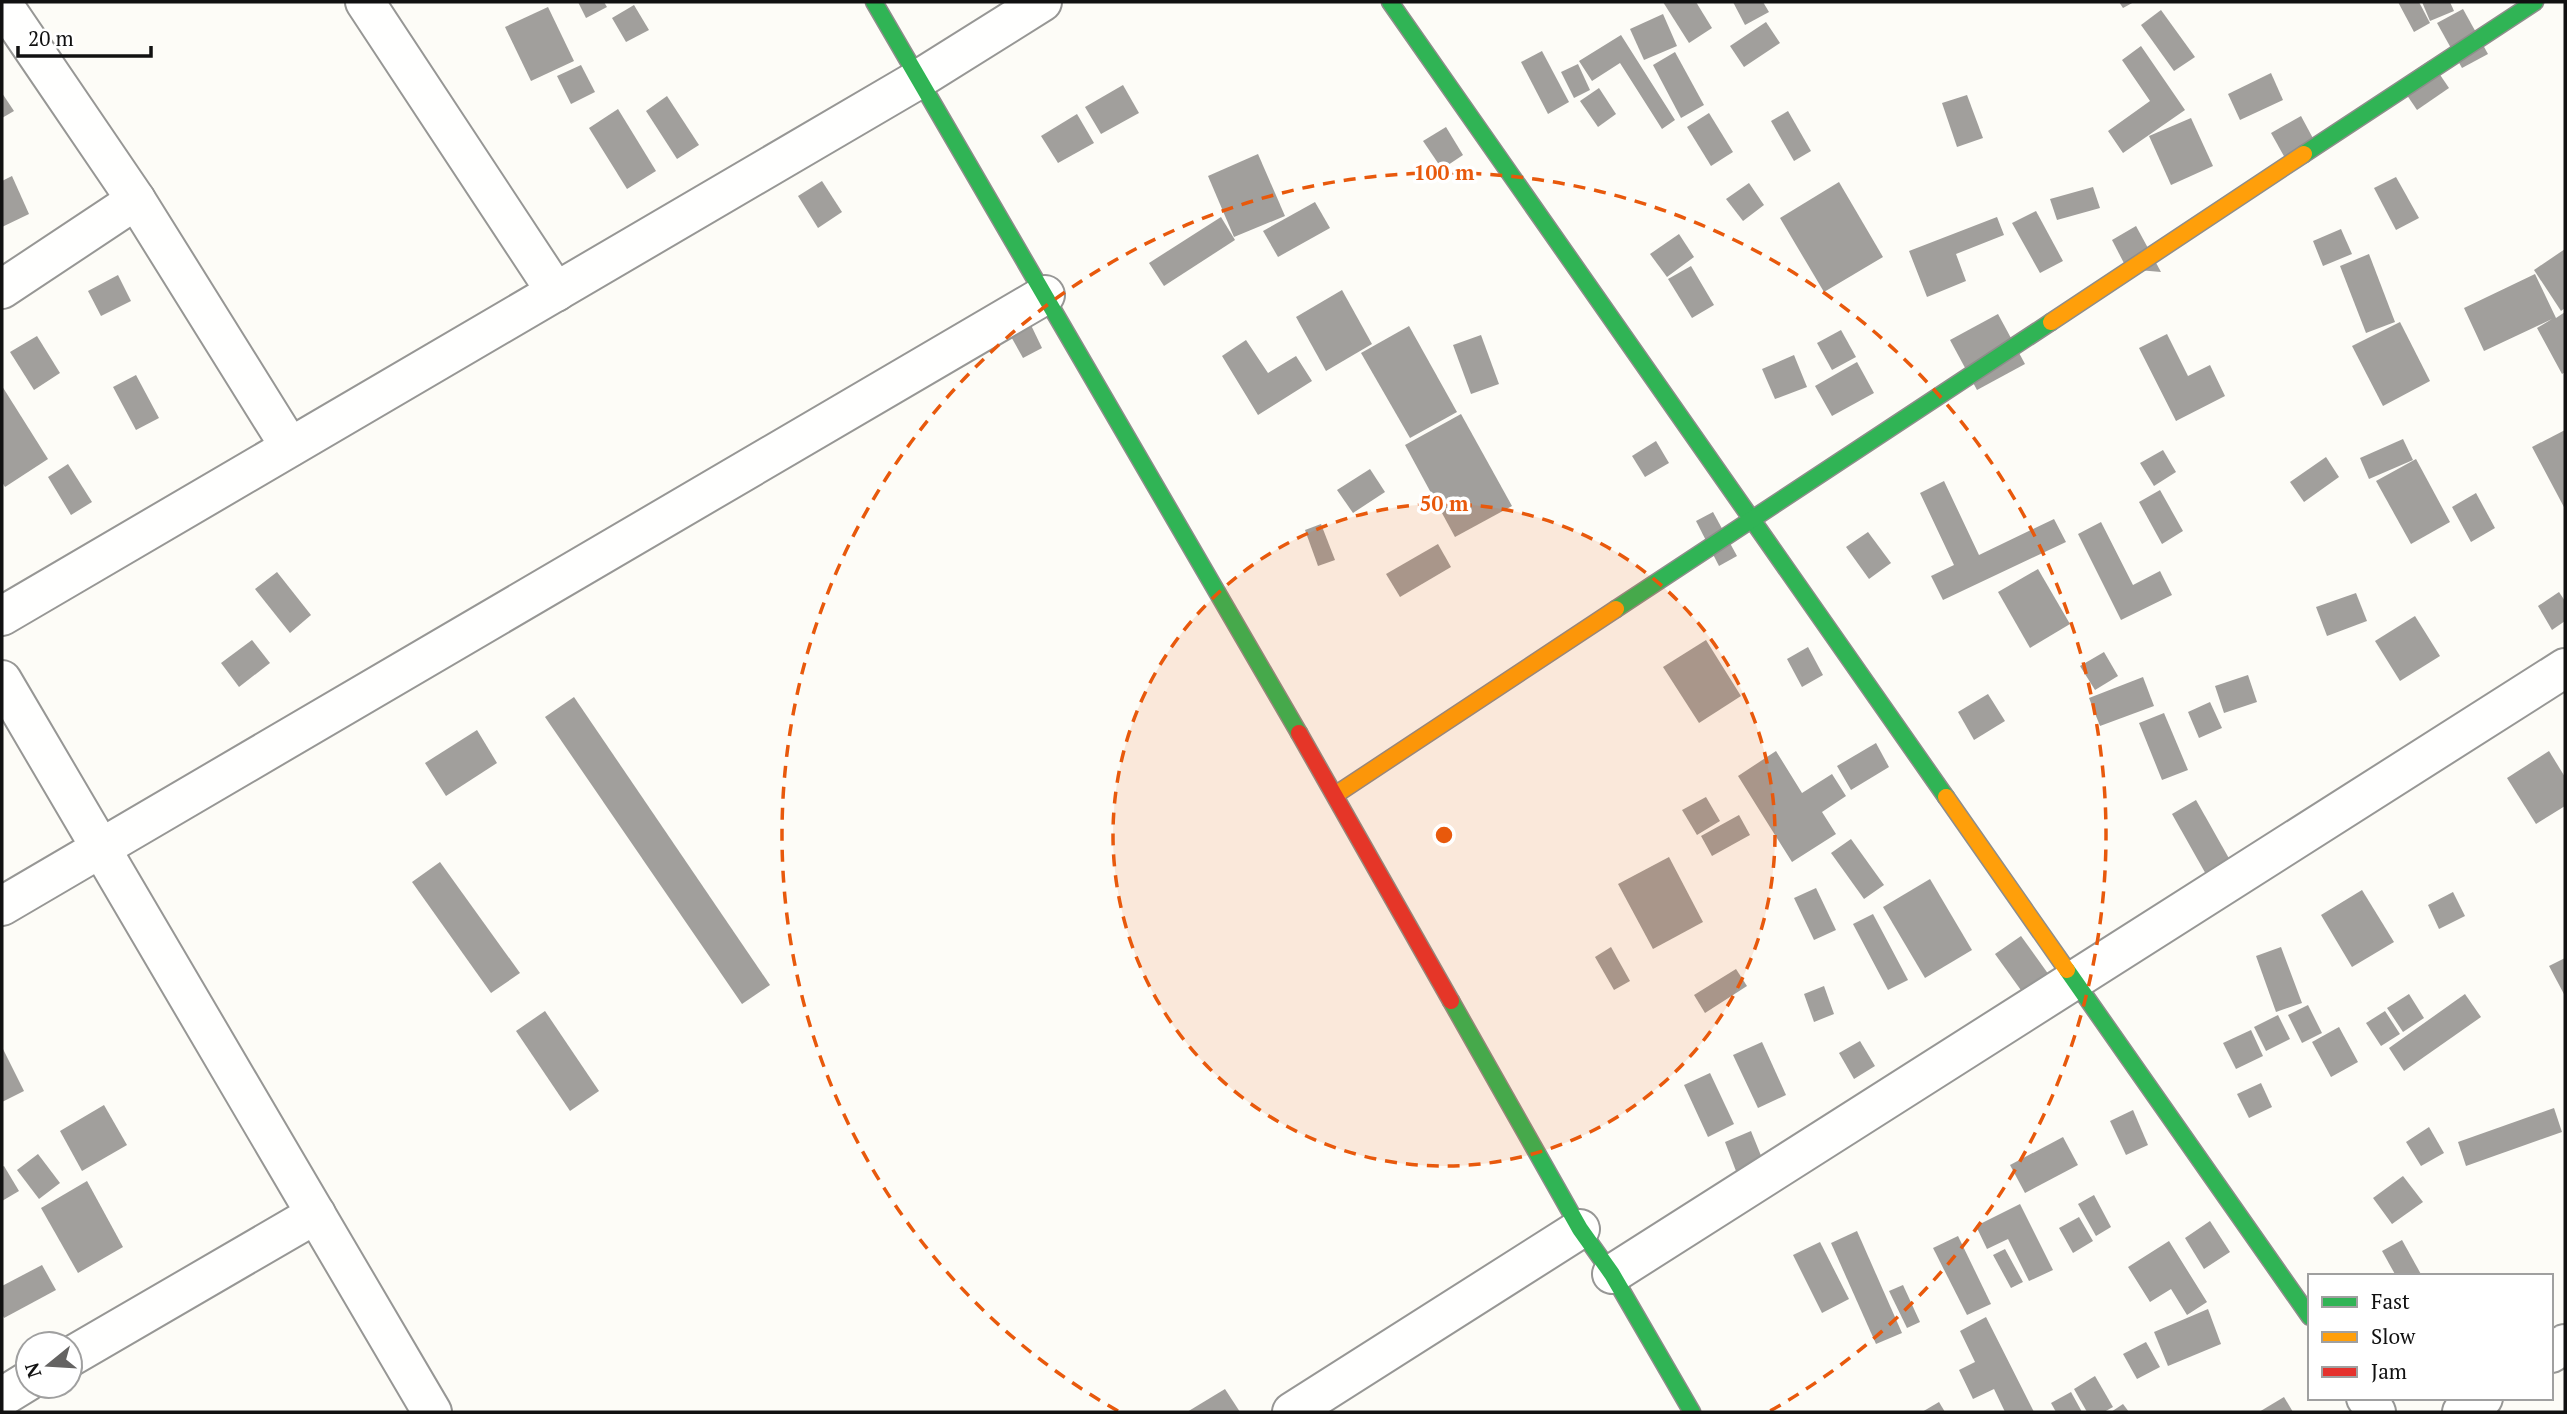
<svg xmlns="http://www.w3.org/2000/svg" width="2567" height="1414" viewBox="0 0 2567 1414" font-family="'PT Serif',serif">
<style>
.building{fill:#a19f9c}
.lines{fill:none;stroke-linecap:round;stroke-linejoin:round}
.street-casing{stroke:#979795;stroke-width:42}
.fast-casing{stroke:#8e8d8b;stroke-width:19}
.slow-casing{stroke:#8e8d8b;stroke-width:19}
.jam-casing{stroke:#8e8d8b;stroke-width:19}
.street{stroke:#fffffe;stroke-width:38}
.fast{stroke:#30b455;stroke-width:16}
.slow{stroke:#ff9f0a;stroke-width:16}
.jam{stroke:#e5322d;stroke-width:16}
.ring{fill:none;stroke:#e8590c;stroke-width:3.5;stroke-dasharray:12 9}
.centre{fill:#e8590c;stroke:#fff;stroke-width:3.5}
.ring-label{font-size:21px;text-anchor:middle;font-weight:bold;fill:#e8590c;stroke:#fff;stroke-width:7;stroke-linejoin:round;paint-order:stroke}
</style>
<rect width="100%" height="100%" fill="#fdfcf7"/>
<g class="building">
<polygon points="578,2 604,2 607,7 586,18"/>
<polygon points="1663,2 1696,2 1712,28 1689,43"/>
<polygon points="1733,2 1763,2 1769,12 1745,25"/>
<polygon points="2119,2 2134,2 2123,8"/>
<polygon points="2398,2 2419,2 2430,23 2414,32"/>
<polygon points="2422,2 2450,2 2454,11 2430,21"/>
<polygon points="634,5 649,30 626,42 612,18"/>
<polygon points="548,7 574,61 531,81 505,27"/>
<polygon points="2463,9 2488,54 2462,68 2437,23"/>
<polygon points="2161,10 2195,57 2174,71 2141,25"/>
<polygon points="1663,14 1677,46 1644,60 1630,29"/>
<polygon points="1766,22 1780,43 1744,67 1730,46"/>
<polygon points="1621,35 1675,120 1662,129 1620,63 1592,81 1579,61"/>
<polygon points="2141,46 2185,110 2123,153 2108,131 2150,101 2122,60"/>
<polygon points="1542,51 1569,102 1548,114 1521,62"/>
<polygon points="1675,52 1704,105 1681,118 1653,65"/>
<polygon points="2430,60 2449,88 2417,110 2398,82"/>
<polygon points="1578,64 1590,90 1574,98 1561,72"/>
<polygon points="581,65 595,92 571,104 557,76"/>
<polygon points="2271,73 2283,100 2240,120 2228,94"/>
<polygon points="1123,85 1139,113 1101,134 1085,107"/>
<polygon points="1599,88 1616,114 1598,127 1580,101"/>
<polygon points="2,93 14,111 2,118"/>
<polygon points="1967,95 1983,138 1957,147 1942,103"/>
<polygon points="667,96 699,145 677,159 646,111"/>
<polygon points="618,109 656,171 627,189 589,128"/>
<polygon points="1788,111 1811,151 1794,161 1771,121"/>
<polygon points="1709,113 1733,152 1711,166 1687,127"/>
<polygon points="1077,114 1094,143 1058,163 1041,136"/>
<polygon points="2301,116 2315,142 2285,158 2271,133"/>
<polygon points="2191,118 2213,166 2171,185 2149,136"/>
<polygon points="1446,127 1463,155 1442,169 1423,141"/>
<polygon points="1258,154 1285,216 1234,237 1208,176"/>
<polygon points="12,176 29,214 2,227 2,181"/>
<polygon points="2396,177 2419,218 2396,230 2374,188"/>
<polygon points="822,181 842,212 818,228 798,196"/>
<polygon points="1839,182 1883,257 1824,292 1780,218"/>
<polygon points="1749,183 1764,205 1743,221 1726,199"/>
<polygon points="2093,187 2100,208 2057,220 2050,199"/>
<polygon points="1315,202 1330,228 1278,257 1263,231"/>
<polygon points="2036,211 2063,261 2040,273 2012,223"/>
<polygon points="1221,217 1235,240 1164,286 1149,263"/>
<polygon points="1997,217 2004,235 1956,254 1966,281 1927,297 1909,251"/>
<polygon points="2136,226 2161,272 2127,269 2112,240"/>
<polygon points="2341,229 2352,254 2323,266 2313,241"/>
<polygon points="1679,234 1694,257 1667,277 1650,254"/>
<polygon points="2565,249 2565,308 2561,311 2534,270"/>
<polygon points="2369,254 2395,322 2366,333 2340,266"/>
<polygon points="1691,266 1714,305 1692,318 1668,279"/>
<polygon points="2535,274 2556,318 2565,312 2565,372 2562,374 2537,328 2552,319 2484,351 2464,308"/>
<polygon points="118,275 131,301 101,316 88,291"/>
<polygon points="1342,290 1372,344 1326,371 1296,317"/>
<polygon points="1998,314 2025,364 1977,390 1950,340"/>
<polygon points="2400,322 2430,381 2383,406 2352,346"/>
<polygon points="1030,323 1042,348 1023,358 1009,333"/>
<polygon points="1409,326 1457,412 1410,438 1361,353"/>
<polygon points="1841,330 1856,357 1832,370 1817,343"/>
<polygon points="2167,334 2188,376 2210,365 2225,396 2176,421 2139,348"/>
<polygon points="1481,335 1499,384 1471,394 1453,345"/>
<polygon points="37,336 60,373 34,390 10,352"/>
<polygon points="1246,340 1268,373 1296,356 1312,381 1258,415 1222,356"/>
<polygon points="1794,355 1807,387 1775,399 1762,369"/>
<polygon points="1857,362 1874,393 1832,416 1815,386"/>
<polygon points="136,375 159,418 136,430 113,387"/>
<polygon points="2,386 48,459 5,487 2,482"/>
<polygon points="1461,414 1512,506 1455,537 1405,445"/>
<polygon points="2565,430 2565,509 2532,447"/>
<polygon points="2403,439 2413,460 2369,479 2360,458"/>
<polygon points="1656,441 1669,463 1645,477 1632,456"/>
<polygon points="2163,450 2176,472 2154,486 2140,463"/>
<polygon points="2326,457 2339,477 2304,502 2290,482"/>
<polygon points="2416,459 2450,522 2411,544 2376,481"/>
<polygon points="68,464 92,502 71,515 48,477"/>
<polygon points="1370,469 1385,492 1353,513 1337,490"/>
<polygon points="1944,481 1979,555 2054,519 2066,542 1943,600 1931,576 1954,565 1920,493"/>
<polygon points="2160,490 2183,531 2162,544 2139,502"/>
<polygon points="2476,493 2495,528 2471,542 2452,507"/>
<polygon points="1713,512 1737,556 1719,566 1696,521"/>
<polygon points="2101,522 2133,585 2160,571 2172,595 2121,620 2078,534"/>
<polygon points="1321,524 1335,560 1318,566 1305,530"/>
<polygon points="1868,532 1891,563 1869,579 1846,547"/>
<polygon points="1438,544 1451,567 1400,597 1386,574"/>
<polygon points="2038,569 2070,624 2030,648 1998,592"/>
<polygon points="277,572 311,615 290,633 255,589"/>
<polygon points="2559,592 2565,601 2565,621 2552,630 2538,606"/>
<polygon points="2356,593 2367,621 2327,636 2316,607"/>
<polygon points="2415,616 2440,656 2400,681 2375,641"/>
<polygon points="252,640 270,663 239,687 221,663"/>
<polygon points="1706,640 1741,696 1699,723 1663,667"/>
<polygon points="1808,647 1823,675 1802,687 1787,659"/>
<polygon points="2104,652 2118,676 2095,690 2080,666"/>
<polygon points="2248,675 2257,702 2224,713 2215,686"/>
<polygon points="2143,677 2154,706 2100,726 2089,698"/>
<polygon points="1988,694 2005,721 1974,740 1958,712"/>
<polygon points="574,697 770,985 742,1004 545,717"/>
<polygon points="2210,702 2222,728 2199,738 2188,712"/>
<polygon points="2164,713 2188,770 2162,780 2139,723"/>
<polygon points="477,730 497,763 446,796 425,763"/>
<polygon points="1876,743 1889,767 1851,790 1837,766"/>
<polygon points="1776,751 1802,793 1832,774 1846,796 1822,812 1836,834 1792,862 1738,776"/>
<polygon points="2549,751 2565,777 2565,806 2536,824 2507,778"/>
<polygon points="1706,797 1720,821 1697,835 1682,810"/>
<polygon points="2196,800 2231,862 2207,876 2172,814"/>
<polygon points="1739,815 1750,835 1712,856 1701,836"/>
<polygon points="1851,839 1884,885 1864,899 1831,853"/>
<polygon points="1669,857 1703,922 1653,949 1618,884"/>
<polygon points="440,862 520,973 491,993 412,882"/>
<polygon points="1930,879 1972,950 1925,978 1883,907"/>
<polygon points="1816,888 1836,930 1814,940 1794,898"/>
<polygon points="2362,890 2394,942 2352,967 2321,915"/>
<polygon points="2453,892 2465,916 2439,929 2428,905"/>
<polygon points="1873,914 1908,980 1888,990 1853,924"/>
<polygon points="2021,936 2054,982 2028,1000 1995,954"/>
<polygon points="1611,947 1630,981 1614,990 1595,957"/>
<polygon points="2281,947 2302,1003 2276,1012 2256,956"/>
<polygon points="2565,958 2565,996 2549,966"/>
<polygon points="1736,969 1747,986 1705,1013 1694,995"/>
<polygon points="1824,986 1834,1014 1814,1022 1804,994"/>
<polygon points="2409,994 2424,1018 2403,1032 2387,1008"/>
<polygon points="2465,994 2481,1017 2404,1071 2389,1048"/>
<polygon points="2308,1005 2322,1033 2302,1043 2288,1015"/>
<polygon points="545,1011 599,1091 570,1111 516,1031"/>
<polygon points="2385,1011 2400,1034 2381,1046 2366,1023"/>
<polygon points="2278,1015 2290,1039 2266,1051 2254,1027"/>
<polygon points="2339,1027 2358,1062 2331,1077 2312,1042"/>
<polygon points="2251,1030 2263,1056 2236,1069 2223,1043"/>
<polygon points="1860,1041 1875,1066 1854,1079 1839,1053"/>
<polygon points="1762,1042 1786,1095 1758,1108 1733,1055"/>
<polygon points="2,1047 24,1091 2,1102"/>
<polygon points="1710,1073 1734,1124 1708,1137 1684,1085"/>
<polygon points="2261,1083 2272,1107 2249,1118 2237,1094"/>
<polygon points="104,1105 127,1145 82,1171 60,1131"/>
<polygon points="2554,1108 2562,1132 2466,1166 2458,1142"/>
<polygon points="2133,1110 2148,1145 2126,1155 2110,1121"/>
<polygon points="2429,1127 2444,1153 2421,1166 2406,1142"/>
<polygon points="1751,1131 1766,1168 1739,1179 1725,1142"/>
<polygon points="2063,1137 2078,1165 2025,1193 2010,1165"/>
<polygon points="38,1154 60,1183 39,1199 17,1170"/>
<polygon points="4,1166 19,1191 2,1201 2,1167"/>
<polygon points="2403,1176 2423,1202 2392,1224 2373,1198"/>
<polygon points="87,1181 123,1247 78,1273 41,1208"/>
<polygon points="2094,1195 2111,1227 2096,1236 2078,1204"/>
<polygon points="2020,1204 2053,1270 2029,1281 2008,1239 1987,1249 1976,1226"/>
<polygon points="2079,1217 2093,1241 2073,1253 2059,1228"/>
<polygon points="2210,1221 2230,1252 2204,1269 2185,1238"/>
<polygon points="1857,1231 1902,1333 1876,1344 1831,1243"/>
<polygon points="1958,1236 1991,1304 1967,1315 1933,1248"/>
<polygon points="2402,1240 2422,1276 2396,1276 2382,1251"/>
<polygon points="2169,1241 2207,1302 2187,1315 2171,1289 2150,1302 2128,1267"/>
<polygon points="1820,1242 1849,1299 1822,1313 1793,1255"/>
<polygon points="2005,1249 2023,1282 2011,1288 1993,1255"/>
<polygon points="42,1265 56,1290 4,1318 2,1314 2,1286"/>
<polygon points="1903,1285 1920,1322 1907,1328 1889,1291"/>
<polygon points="2208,1309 2221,1344 2168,1366 2154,1332"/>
<polygon points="1986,1317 2034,1412 2005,1412 1994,1389 1973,1399 1959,1370 1975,1362 1960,1331"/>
<polygon points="2146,1342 2160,1367 2137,1379 2123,1354"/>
<polygon points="2095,1376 2113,1407 2104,1412 2087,1412 2074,1389"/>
<polygon points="1225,1389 1240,1412 1187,1412"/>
<polygon points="2071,1392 2082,1412 2056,1412 2051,1403"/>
<polygon points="2284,1397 2293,1412 2259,1412"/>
<polygon points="1939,1402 1945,1412 1922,1412"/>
<polygon points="2123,1404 2129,1412 2111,1412"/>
</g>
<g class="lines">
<g class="street-casing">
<g id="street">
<polyline points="365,2 556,292"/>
<polyline points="2,3 136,200 290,447"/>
<polyline points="2,289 136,200"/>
<polyline points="2,616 919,79 1042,2"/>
<polyline points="2,680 432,1412"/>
<polyline points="2,906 1045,295"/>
<polyline points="1612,1274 2565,668"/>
<polyline points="2551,1353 2565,1344"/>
<polyline points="70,1357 316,1214"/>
<polyline points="2,1397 28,1381"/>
<polyline points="2366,1398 2376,1412"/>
<polyline points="1292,1412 1580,1229"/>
<polyline points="2462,1412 2483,1398"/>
</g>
</g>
<g class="fast-casing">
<g id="fast">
<polyline points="874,2 1299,733"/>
<polyline points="1390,2 1946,797"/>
<polyline points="2304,154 2535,2"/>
<polyline points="1616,609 2051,322"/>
<polyline points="2067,970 2310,1317"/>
<polyline points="1451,1001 1580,1229 1612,1274 1692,1412"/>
</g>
</g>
<g class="slow-casing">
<g id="slow">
<polyline points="2051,322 2304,154"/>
<polyline points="1335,795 1616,609"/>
<polyline points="1946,797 2067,970"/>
</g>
</g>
<g class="jam-casing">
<polyline id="jam" points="1299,733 1451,1001"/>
</g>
<use href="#street" class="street"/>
<use href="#fast" class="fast"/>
<use href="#slow" class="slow"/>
<use href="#jam" class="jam"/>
</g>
<circle cx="1444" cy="835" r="331" fill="#e8590c" fill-opacity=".12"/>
<g class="ring">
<circle cx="1444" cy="835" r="331"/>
<path d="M1118 1411A662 662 0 1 1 1770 1411"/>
</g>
<circle cx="1444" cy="835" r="10" class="centre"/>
<g class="ring-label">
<text x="1444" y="180">100 m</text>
<text x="1444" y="511">50 m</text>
</g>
<rect width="2567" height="1414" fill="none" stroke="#111111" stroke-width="7"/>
<rect x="2308" y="1274" width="245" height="126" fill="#ffffff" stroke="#a0a0a0" stroke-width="2"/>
<rect x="2322" y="1297" width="35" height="10" fill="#30b455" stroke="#a0a0a0" stroke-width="2"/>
<text x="2371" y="1309" font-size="21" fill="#111111">Fast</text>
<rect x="2322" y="1332" width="35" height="10" fill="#ff9f0a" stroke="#a0a0a0" stroke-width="2"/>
<text x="2371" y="1344" font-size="21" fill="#111111">Slow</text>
<rect x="2322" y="1367" width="35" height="10" fill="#e5322d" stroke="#a0a0a0" stroke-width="2"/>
<text x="2371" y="1379" font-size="21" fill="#111111">Jam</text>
<g transform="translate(49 1365) rotate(252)"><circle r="33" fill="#ffffff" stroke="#a0a0a0" stroke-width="2"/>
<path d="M0-5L12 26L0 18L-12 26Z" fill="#646362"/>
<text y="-10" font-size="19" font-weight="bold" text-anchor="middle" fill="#111111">N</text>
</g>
<path d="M18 46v10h133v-10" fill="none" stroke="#111111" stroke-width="3.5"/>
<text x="28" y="46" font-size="21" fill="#111111" stroke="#ffffff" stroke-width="5" paint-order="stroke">20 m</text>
</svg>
